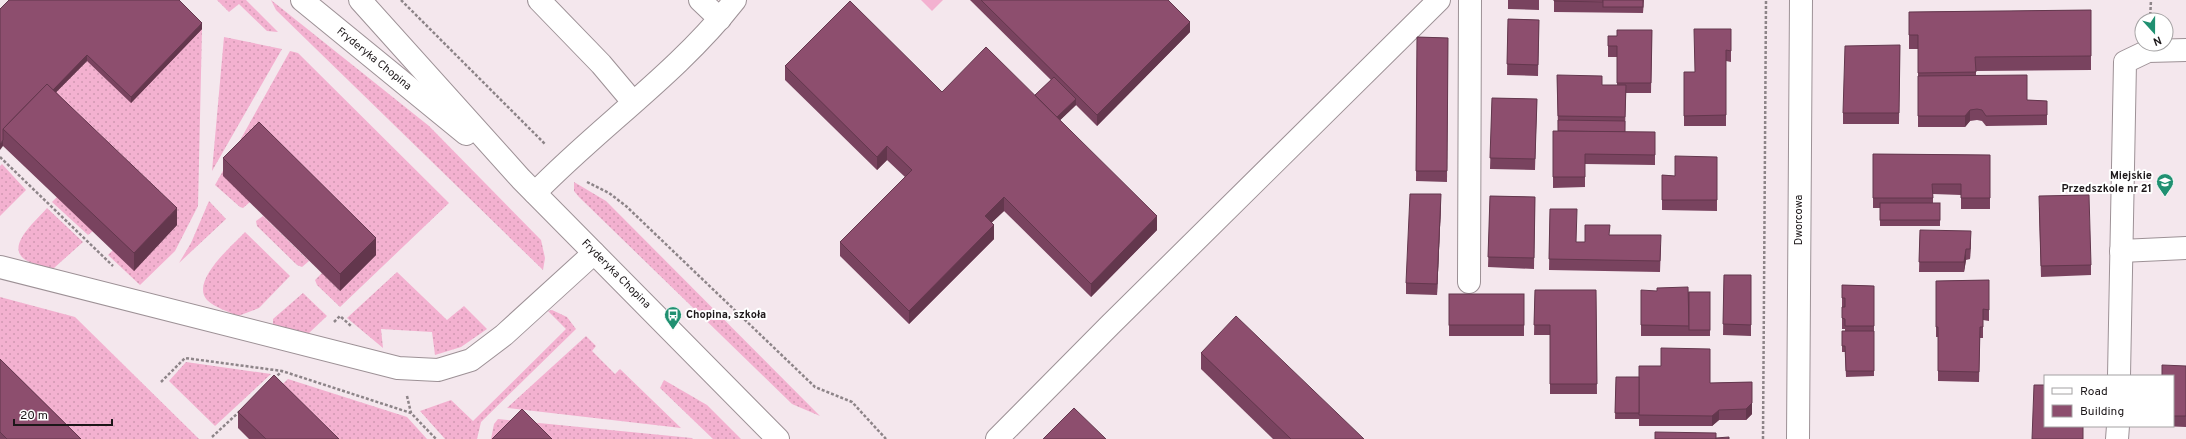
<svg xmlns="http://www.w3.org/2000/svg" width="2186" height="439" viewBox="0 0 2186 439" font-family="Overpass,sans-serif">
<style>
.grass{fill:url(#grass-dots)}
.garden{fill:#f3b1d0}
.lines{fill:none;stroke-linecap:round;stroke-linejoin:round}
.minor-casing{stroke:#9d9196;stroke-width:24}
.path{stroke:#8d8488;stroke-width:2.5;stroke-dasharray:3 2;stroke-linecap:butt}
.minor{stroke:#fff;stroke-width:22}
.wall{fill:#79435f}
.shaded-wall{fill:#63374d}
.building{fill:#8d4e6e;stroke:#63374d}
.labels{text-anchor:middle;dominant-baseline:central;stroke-width:4;stroke-linejoin:round;paint-order:stroke}
.street-label{font-size:11px;fill:#1c1719;stroke:#fff}
.poi-label{font-size:11px;font-weight:bold;fill:#1c1719;stroke:#fff;text-anchor:end}
</style>
<defs>
<pattern id="grass-dots" width="8" height="8" patternUnits="userSpaceOnUse"><rect width="8" height="8" fill="#f3b1d0"/><path d="M2 2h.1M6 6h.1" fill="none" stroke="#d098b2" stroke-width="1.8" stroke-linecap="round"/></pattern>
</defs>
<rect width="100%" height="100%" fill="#f4e7ed"/>
<g class="grass">
<polygon points="217,0 246,0 278,32 267,31 239,4 229,12"/>
<polygon points="271,0 429,126 541,240 545,258 543,270 276,10"/>
<polygon points="202,29 198,206 175,251 140,285 108,255 113,250 134,270 177,225 47,101 87,61"/>
<polygon points="224,37 282,49 212,171"/>
<polygon points="290,51 298,53 449,203 340,307 317,285 315,280 322,273 340,291 376,255 250,202 243,208 240,207 215,185"/>
<polygon points="2,164 26,190 0,216 0,166"/>
<polygon points="574,182 606,201 820,416 792,404 579,197 574,191"/>
<polygon points="57,197 93,231 88,235 52,202"/>
<polygon points="209,201 226,219 179,263 191,243"/>
<path d="M 47,208 L 83,242 L 54,268 C 46,268 39,265 32,263 C 0,251 33,224 47,208 Z"/>
<polygon points="263,216 309,261 302,267 297,265 257,226 256,221"/>
<path d="M 245,232 L 290,276 L 259,308 L 238,316 C 229,312 214,307 207,300 C 190,281 232,246 245,232 Z"/>
<polygon points="397,272 447,320 464,306 487,329 461,347 435,355 432,332 381,329 383,348 347,318"/>
<polygon points="303,293 327,316 309,333 276,329 273,325 273,319"/>
<polygon points="0,297 75,317 199,439 64,439 0,376"/>
<polygon points="552,310 567,317 576,329 481,422 477,439 445,439 420,411 451,400 473,421 566,329 548,311"/>
<polygon points="586,336 596,346 592,351 615,374 620,369 681,428 507,408"/>
<polygon points="186,362 271,374 215,426 169,381"/>
<polygon points="288,379 407,417 427,439 322,439 274,392"/>
<polygon points="664,380 707,405 741,439 713,439 660,388"/>
<polygon points="498,419 692,438 693,439 491,439 494,424"/>
</g>
<polygon class="garden" points="921,0 943,0 932,11"/>
<g class="lines">
<g class="minor-casing">
<g id="minor">
<polyline points="302,0 466,134"/>
<polyline points="360,0 521,179 778,439"/>
<polyline points="539,0 601,64 633,102"/>
<polyline points="700,0 720,19"/>
<path d="M 535,193 C 599,127 678,73 735,0"/>
<polyline points="2121,251 2186,248"/>
<polyline points="0,267 398,368 438,370 471,360 504,335 594,253"/>
<polyline points="1469,282 1470,0"/>
<polyline points="2119,376 2125,62 2148,51 2186,50"/>
<polyline points="997,439 1110,325 1439,0"/>
<polyline points="1798,439 1801,0"/>
<polyline points="2117,439 2118,426"/>
</g>
</g>
<g class="path">
<polyline points="401,0 545,144"/>
<polyline points="2150,20 2151,0"/>
<polyline points="0,157 113,266"/>
<polyline points="587,182 609,193 626,206 815,387 852,402 886,439"/>
<polyline points="334,322 340,316 351,326"/>
<polyline points="274,379 282,371"/>
<polyline points="161,382 185,358 282,371 411,413 436,439"/>
<polyline points="407,396 411,413"/>
<polyline points="212,437 240,411"/>
<polyline points="1763,439 1766,0"/>
</g>
<use href="#minor" class="minor"/>
</g>
<g class="wall">
<polygon points="970,0 1168,0 1190,32 1097,126 1076,105 1060,120 1157,230 1091,297 1004,211 992,222 994,239 909,324 840,256 840,242 905,177 887,160 877,170 785,80 785,66 942,92 1035,95 1051,80"/>
<polygon points="1508,0 1539,0 1539,10 1508,9"/>
<polygon points="1554,0 1644,0 1643,13 1554,12"/>
<polygon points="0,9 202,29 131,103 87,61 56,92 177,225 134,271 3,146"/>
<polygon points="2091,10 2091,70 1976,71 1976,75 2027,100 2047,101 2047,125 1986,126 1982,121 1977,120 1970,121 1965,127 1918,127 1918,49 1909,49 1909,12"/>
<polygon points="1508,19 1539,20 1538,76 1507,75"/>
<polygon points="1731,29 1731,62 1726,61 1726,126 1684,126 1684,72 1695,72"/>
<polygon points="1652,30 1651,93 1626,93 1625,132 1655,132 1655,165 1585,164 1585,187 1553,188 1553,131 1558,131 1557,75 1602,85 1617,85 1617,57 1608,57 1608,36 1617,36"/>
<polygon points="1417,37 1448,38 1447,182 1416,181"/>
<polygon points="1900,45 1899,124 1843,124 1843,113"/>
<polygon points="1492,98 1537,99 1535,170 1490,169"/>
<polygon points="1873,154 1990,155 1990,209 1961,209 1961,195 1933,194 1933,203 1940,203 1940,226 1880,226 1880,208 1873,208"/>
<polygon points="1717,157 1717,211 1662,210 1662,175 1675,176"/>
<polygon points="223,158 376,255 340,291 223,176"/>
<polygon points="1490,196 1535,197 1534,269 1488,267"/>
<polygon points="1441,205 1437,295 1406,294 1406,283"/>
<polygon points="2039,207 2091,265 2091,275 2041,277"/>
<polygon points="1550,209 1576,242 1585,242 1610,235 1661,245 1660,272 1549,270"/>
<polygon points="1920,230 1971,241 1970,259 1966,260 1964,272 1919,272"/>
<polygon points="1724,275 1751,275 1751,336 1723,335"/>
<polygon points="1989,280 1989,321 1983,320 1983,338 1980,338 1979,382 1938,381 1938,337 1936,337 1936,281"/>
<polygon points="1842,285 1874,286 1874,376 1846,377 1845,352 1842,352 1842,331 1845,331 1845,329 1842,329"/>
<polygon points="1535,290 1596,290 1597,394 1550,394 1550,335 1534,335"/>
<polygon points="1689,292 1710,292 1710,336 1641,336 1641,301"/>
<rect x="1449" y="294" width="75" height="42"/>
<polygon points="1201,353 1364,439 1273,439 1201,369"/>
<polygon points="0,359 81,439 0,439"/>
<polygon points="2186,366 2186,427 2161,426 2173,426 2173,376"/>
<polygon points="1616,377 1710,383 1752,382 1752,414 1746,420 1719,420 1712,426 1639,426 1639,419 1615,419"/>
<polygon points="238,412 339,439 249,439 238,428"/>
</g>
<g class="shaded-wall">
<polygon points="1190,22 1190,32 1097,126 1097,115"/>
<polygon points="202,23 202,29 131,103 131,97"/>
<polygon points="87,55 87,61 12,137 9,134"/>
<polygon points="1076,99 1076,105 1053,127 1053,121"/>
<polygon points="1970,110 1970,121 1965,127 1965,116"/>
<polygon points="3,140 3,146 0,150 0,144"/>
<polygon points="887,146 887,160 877,170 877,157"/>
<polygon points="1441,194 1441,205 1437,295 1437,284"/>
<polygon points="1004,197 1004,211 985,229 985,216"/>
<polygon points="177,208 177,225 134,271 134,253"/>
<polygon points="1157,216 1157,230 1091,297 1091,284"/>
<polygon points="994,225 994,239 909,324 909,311"/>
<polygon points="1971,231 1971,241 1970,259 1970,249"/>
<polygon points="376,238 376,255 340,291 340,274"/>
<polygon points="1966,249 1966,260 1964,272 1964,262"/>
<polygon points="1752,403 1752,414 1746,420 1746,409"/>
<polygon points="1719,410 1719,420 1712,426 1712,416"/>
</g>
<g class="building">
<polygon points="9,0 179,0 202,23 131,97 87,55 53,90 47,84 3,129 3,140 0,144 0,9"/>
<polygon points="981,0 1168,0 1190,22 1097,115"/>
<polygon points="1554,0 1603,0 1603,2 1554,1"/>
<rect x="1603" y="0" width="40" height="7"/>
<polygon points="850,1 942,92 986,47 1157,216 1091,284 1004,197 985,216 994,225 909,311 840,242 912,170 887,146 877,157 785,66"/>
<polygon points="2091,10 2091,56 1975,57 1976,72 1918,73 1918,35 1909,35 1909,12"/>
<polygon points="1508,19 1539,20 1538,65 1507,64"/>
<polygon points="1694,29 1731,29 1731,51 1726,50 1726,115 1684,116 1684,72 1695,72"/>
<polygon points="1617,30 1652,30 1651,83 1617,83 1617,46 1608,46 1608,36 1617,36"/>
<polygon points="1417,37 1448,38 1447,171 1416,171"/>
<polygon points="1900,45 1899,113 1843,113 1845,46"/>
<polygon points="1557,75 1602,76 1602,85 1626,85 1625,117 1558,116"/>
<polygon points="2027,75 2027,100 2047,101 2047,115 1986,116 1982,110 1977,109 1970,110 1965,116 1918,116 1918,76"/>
<polygon points="1054,77 1076,99 1057,117 1035,95"/>
<polygon points="47,84 177,208 134,253 3,129"/>
<polygon points="1492,98 1537,99 1535,159 1490,158"/>
<polygon points="1558,120 1625,121 1625,132 1558,131"/>
<polygon points="259,122 376,238 340,274 223,158"/>
<polygon points="1553,131 1655,132 1655,155 1585,154 1585,177 1553,177"/>
<polygon points="1873,154 1990,155 1990,198 1961,198 1961,184 1932,184 1933,198 1873,198"/>
<polygon points="1675,156 1717,157 1717,200 1662,200 1662,175 1675,176"/>
<polygon points="1410,194 1441,194 1437,284 1406,283"/>
<polygon points="2089,195 2091,265 2041,266 2039,196"/>
<polygon points="1490,196 1535,197 1534,258 1488,257"/>
<rect x="1880" y="203" width="60" height="17"/>
<polygon points="1550,209 1577,209 1576,242 1585,242 1585,225 1610,225 1609,235 1661,235 1660,261 1549,259"/>
<polygon points="1920,230 1971,231 1970,249 1966,249 1964,262 1919,262"/>
<polygon points="1724,275 1751,275 1751,325 1723,324"/>
<polygon points="1989,280 1989,310 1983,309 1983,327 1980,327 1979,372 1938,371 1938,327 1936,327 1936,281"/>
<polygon points="1842,285 1874,286 1874,326 1845,326 1845,319 1842,318 1842,307 1845,307 1845,298 1842,298"/>
<polygon points="1688,287 1689,326 1641,325 1641,290 1657,291 1657,288"/>
<polygon points="1535,290 1596,290 1597,384 1550,384 1550,325 1534,325"/>
<rect x="1689" y="292" width="21" height="38"/>
<rect x="1449" y="294" width="75" height="31"/>
<polygon points="1236,316 1364,439 1291,439 1201,353"/>
<polygon points="1842,331 1874,331 1874,371 1846,371 1845,346 1842,346"/>
<polygon points="1661,348 1710,349 1710,383 1752,382 1752,403 1746,409 1719,410 1712,416 1639,415 1639,366 1661,366"/>
<polygon points="0,359 81,439 7,439 0,432"/>
<polygon points="2162,365 2186,366 2186,416 2173,416 2173,376 2162,376"/>
<polygon points="274,375 339,439 266,439 238,412"/>
<polygon points="1616,377 1639,377 1639,413 1615,413"/>
<polygon points="2034,385 2045,385 2045,426 2083,426 2083,439 2032,439"/>
<polygon points="1074,408 1106,439 1043,439"/>
<polygon points="522,409 552,439 492,439"/>
<polygon points="1655,432 1716,433 1716,439 1655,439"/>
<polygon points="1729,437 1729,439 1716,439 1716,438"/>
</g>
<defs>
<g id="school-pin" transform="scale(0.9)"><path d="M0 17L-7.5 6A9.5 9.5 0 1 1 7.5 6Z" fill="#209071" stroke="#fff"/><path d="M0-5L7-2L0 1L-7-2ZM-4 1L0 2.5L4 1V4Q0 6-4 4Z" fill="#fff"/></g>
<g id="bus-pin" transform="scale(0.9)"><path d="M0 17L-7.5 6A9.5 9.5 0 1 1 7.5 6Z" fill="#209071" stroke="#fff"/><path d="M-5-6H5V4H4V6H2V4H-2V6H-4V4H-5ZM-3.5-4V0h7V-4ZM-3.5 1.2v1.5H-2V1.2ZM2 1.2v1.5H3.5V1.2Z" fill="#fff"/></g>
</defs>
<g fill-rule="evenodd">
<use href="#school-pin" x="2165" y="182"/>
<use href="#bus-pin" x="673" y="315"/>
</g>
<g class="labels">
<g class="street-label">
<text transform="translate(374 59) rotate(39)">Fryderyka Chopina</text>
<text transform="translate(1799 220) rotate(-90)">Dworcowa</text>
<text transform="translate(616 274) rotate(45)">Fryderyka Chopina</text>
</g>
<g class="poi-label">
<text x="2152" y="176">Miejskie<tspan x="2152" dy="13">Przedszkole nr 21</tspan></text>
<text x="686" y="315" text-anchor="start">Chopina, szkoła</text>
</g>
</g>
<rect x="2044" y="375" width="130" height="52" fill="#ffffff" stroke="#a4a2a3"/>
<rect x="2052" y="388" width="20" height="6" fill="#ffffff" stroke="#a4a2a3"/>
<text x="2080" y="395" font-size="12" fill="#1c1719">Road</text>
<rect x="2052" y="405" width="20" height="12" fill="#8d4e6e" stroke="#a4a2a3"/>
<text x="2080" y="415" font-size="12" fill="#1c1719">Building</text>
<g transform="translate(2154 32) rotate(159)"><circle r="19" fill="#ffffff" stroke="#a4a2a3"/>
<path d="M0-3L7 15L0 10L-7 15Z" fill="#209071"/>
<text y="-6" font-size="11" font-weight="bold" text-anchor="middle" fill="#1c1719">N</text>
</g>
<path d="M14 419v6h98v-6" fill="none" stroke="#1c1719" stroke-width="2"/>
<text x="20" y="419" font-size="12" fill="#1c1719" stroke="#ffffff" stroke-width="3" paint-order="stroke">20 m</text>
</svg>
